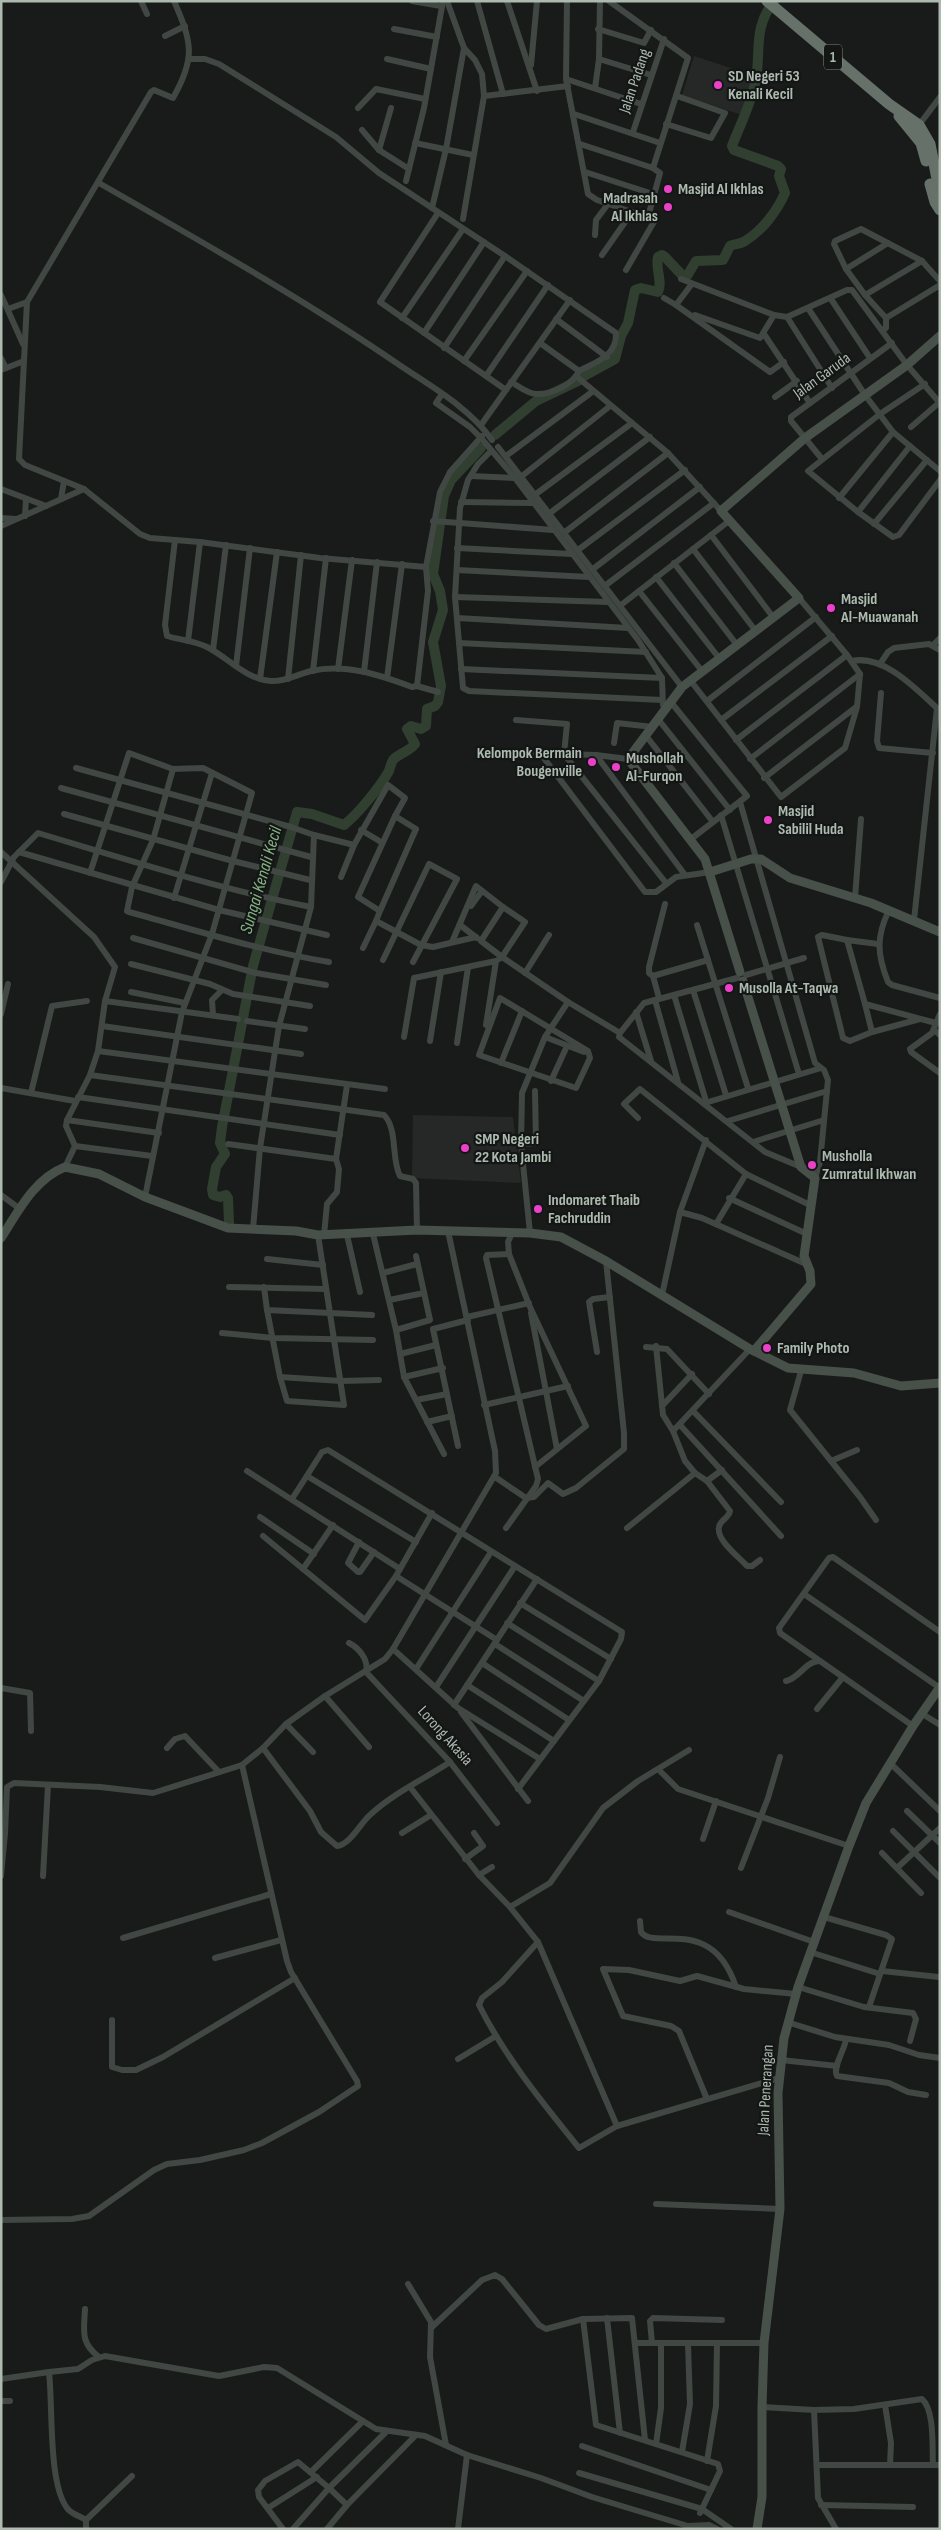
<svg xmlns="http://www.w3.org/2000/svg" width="941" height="2530" viewBox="0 0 941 2530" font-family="'Sofia Sans Condensed',sans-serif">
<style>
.built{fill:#252827}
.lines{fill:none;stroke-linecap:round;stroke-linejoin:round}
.river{stroke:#303f2f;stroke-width:10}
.street{stroke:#414743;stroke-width:6}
.secondary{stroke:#48504a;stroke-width:9}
.highway{stroke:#667169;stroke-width:11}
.poi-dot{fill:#eb41c9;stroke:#141615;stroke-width:2}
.labels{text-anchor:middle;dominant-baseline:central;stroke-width:4.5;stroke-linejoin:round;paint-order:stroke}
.shield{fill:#141615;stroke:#7e8981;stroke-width:1}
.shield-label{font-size:15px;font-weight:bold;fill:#acbaaf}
.poi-label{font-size:16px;font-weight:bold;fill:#acbaaf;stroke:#141615;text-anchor:start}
.street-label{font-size:16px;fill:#acbaaf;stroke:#141615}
.water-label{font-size:18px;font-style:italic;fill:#85b385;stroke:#141615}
</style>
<rect width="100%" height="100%" fill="#191b1a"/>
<g class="built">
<polygon points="694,56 755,76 742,115 682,95"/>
<polygon points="413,1115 513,1117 521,1183 412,1178"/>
</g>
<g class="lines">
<g class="river">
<path d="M 582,377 L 615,359 L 621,336 L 628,323 L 635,290 L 641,288 L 658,292 C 663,282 655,268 658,257 L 662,255 L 665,257 L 682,275 L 687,276 L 696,261 L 723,260 L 730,246 C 734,244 741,244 745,241 C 762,231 777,211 785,193 L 779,176 L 781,169 L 778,166 L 734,150 L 732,146 C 740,125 752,102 756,79 C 761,49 753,28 774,1"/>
<polyline points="495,435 536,401 578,381"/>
<path d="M 229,1223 L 228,1198 L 226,1195 L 220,1197 L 213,1195 L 212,1189 L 216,1167 L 225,1154 L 220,1143 L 222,1127 L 253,966 L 297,812 L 312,814 L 344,825 C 358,814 380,787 389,771 C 390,768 391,763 393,760 C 399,753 409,752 415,744 L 407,729 L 411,726 L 421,729 L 426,726 L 427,709 L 435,706 L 438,702 L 441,686 L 433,642 L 443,610 L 440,591 L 433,574 L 444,496 L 451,480 L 481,448"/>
</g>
<g class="street">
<polyline points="141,1 147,14"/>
<path d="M 174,1 C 192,42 196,58 173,98 L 154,90 L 151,92 L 27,302 L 19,459 L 25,465 L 84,489 L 140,534 L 150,538 L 200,542 L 320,558 L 426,567"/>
<polyline points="412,1 441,6"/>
<polyline points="447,1 464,48 475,60 482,74 484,96 463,219"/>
<polyline points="477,1 503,94"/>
<polyline points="507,1 537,91"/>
<polyline points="567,1 566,79 588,194 597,200 655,220 626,270"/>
<polyline points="609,1 688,58 653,168 660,173 648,217"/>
<polyline points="394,29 437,37"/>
<polyline points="598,29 644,43 651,30"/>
<polyline points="165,36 185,26"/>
<path d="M 190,59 L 205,59 L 219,64 L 336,137 L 379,173 L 505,256 L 616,333 C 617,356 596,362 579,371 C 573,385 550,395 536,394 C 528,394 518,386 511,382"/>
<polyline points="387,59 431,69"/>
<polyline points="599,59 651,75"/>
<polyline points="531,65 537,1"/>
<polyline points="566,79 641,104"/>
<polyline points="595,88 599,59 600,1"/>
<polyline points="484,96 568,86"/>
<polyline points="358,108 376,89 425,99"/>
<polyline points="574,114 660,143"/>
<polyline points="666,124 711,138 725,113 677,96"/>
<polyline points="919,125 940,97"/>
<polyline points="362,130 379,150 409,169"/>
<polyline points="633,132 664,39"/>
<polyline points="415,143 473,155"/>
<polyline points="580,144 653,168"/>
<polyline points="379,150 391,108"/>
<polyline points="585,172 653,194"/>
<polyline points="406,181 424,108 443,1"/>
<path d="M 99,183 C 200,241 302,298 398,364 C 430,386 469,407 492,440"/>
<polyline points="432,208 446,149 464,48"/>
<polyline points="438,213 380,302 506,390"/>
<polyline points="595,235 596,220 608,204"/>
<polyline points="602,255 632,212"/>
<polyline points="846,269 888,243"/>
<polyline points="681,279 774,315 787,317 847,290 852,290 907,365 939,402"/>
<polyline points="691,285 676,305 770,372 784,362"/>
<polyline points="1,295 23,344"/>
<polyline points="865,295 922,261"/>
<polyline points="664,298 676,305"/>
<polyline points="831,299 870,358"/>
<polyline points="808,308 865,395 893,432 940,471"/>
<polyline points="8,309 27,302"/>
<polyline points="695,315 760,338 774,315"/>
<polyline points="787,317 832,388"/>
<polyline points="402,318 463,229"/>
<polyline points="886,318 940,285"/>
<polyline points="556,319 607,357"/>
<polyline points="883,330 886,328 886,318 865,295 846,269 834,244 835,241 861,229 922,261 940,281"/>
<polyline points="424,333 484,242"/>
<polyline points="764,334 810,403"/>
<polyline points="540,343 579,371"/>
<polyline points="444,348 505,256"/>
<polyline points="1,358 6,368"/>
<polyline points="464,361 527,271"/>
<polyline points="1,370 24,361"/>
<polyline points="486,376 548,285"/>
<polyline points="576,376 668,453 721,511"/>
<polyline points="925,384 880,414 808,471 858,512 893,537 899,535 940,480"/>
<polyline points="442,394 436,403 470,427 481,438 515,478 638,640 662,678 663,705"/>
<polyline points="775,397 797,381"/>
<polyline points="481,425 570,300"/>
<polyline points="911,427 940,402"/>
<polyline points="498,447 682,687"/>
<polyline points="491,451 478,464 468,480 460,508 455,597 463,688 469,691 662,700"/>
<polyline points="506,456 592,392"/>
<polyline points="822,459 791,421 791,417 892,343"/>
<polyline points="471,476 515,478"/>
<polyline points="522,476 610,406"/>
<polyline points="1,489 46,506"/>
<polyline points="536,494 632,423"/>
<polyline points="839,498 893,432"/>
<polyline points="61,499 64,481"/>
<polyline points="461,502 533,503"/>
<polyline points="858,512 910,446"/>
<polyline points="550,513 650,437"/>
<polyline points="25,516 26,499"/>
<polyline points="1,518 16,519"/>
<polyline points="433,521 553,530"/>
<polyline points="874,524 927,460"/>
<polyline points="1,526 84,489"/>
<polyline points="565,532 668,453"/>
<polyline points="711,535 773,617"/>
<path d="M 175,540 L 165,625 L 167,636 C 180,640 195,641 207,647 C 229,658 245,679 271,681 C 285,682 298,674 311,671 C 345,663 380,675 412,687 L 417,686 L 438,692"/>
<polyline points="457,548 572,554"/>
<polyline points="693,549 755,630"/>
<polyline points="578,550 685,470"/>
<polyline points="674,563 737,645"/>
<polyline points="593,569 700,487"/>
<polyline points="457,570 589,577"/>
<polyline points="656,577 719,658"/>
<polyline points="606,585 714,503"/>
<polyline points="639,591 702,671"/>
<polyline points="455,597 608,602"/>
<polyline points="621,605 729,521"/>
<polyline points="457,618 628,628"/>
<polyline points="188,641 200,542"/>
<polyline points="459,643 646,652"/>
<polyline points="933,645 940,638"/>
<polyline points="213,650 226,545"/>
<path d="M 852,661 C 884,654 917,690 939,710"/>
<polyline points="880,664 888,652 894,648 929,644 940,650"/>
<polyline points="236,666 250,548"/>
<polyline points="338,669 352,560"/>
<polyline points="461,669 662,678"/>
<polyline points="313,671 326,558"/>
<polyline points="364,672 377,562"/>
<polyline points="387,678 402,564"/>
<polyline points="260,679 277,552"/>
<polyline points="288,679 301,555"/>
<polyline points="690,680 781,797 845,748 857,707 860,674 847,655 799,598"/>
<polyline points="417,686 428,591 426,567 440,492 450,472 482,436"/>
<polyline points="881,693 877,741 879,748 933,753"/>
<polyline points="670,701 747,796 691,839"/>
<polyline points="707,701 816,617"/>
<polyline points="658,719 730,810"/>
<polyline points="516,720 567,724 564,754 666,883"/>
<polyline points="721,720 832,636"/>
<polyline points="647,737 713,822"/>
<polyline points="736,740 847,655"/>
<polyline points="614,743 617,723 653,727"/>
<polyline points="499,752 596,755 628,759"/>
<polyline points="540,753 645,892 656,892 676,877 710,872"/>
<polyline points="596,755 685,875"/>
<polyline points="750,759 860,674"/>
<polyline points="76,768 291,827 314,835 311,907 279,1026 260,1148 253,1229"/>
<polyline points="764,778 856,707"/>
<polyline points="61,788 311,857"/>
<polyline points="740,802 815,1063 824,1070 828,1080 820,1162 815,1178"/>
<polyline points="64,814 233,861 310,880"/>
<polyline points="721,815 799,1074"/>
<polyline points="361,830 381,842"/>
<polyline points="314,835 354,845 388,785 405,798 395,816"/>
<polyline points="1,852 94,937 115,967 105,1001 98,1051 90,1075 67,1120 66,1126 75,1146 65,1167"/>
<polyline points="19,852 219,910 327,935"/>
<polyline points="90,873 129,753 173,769"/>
<polyline points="341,877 354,845"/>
<path d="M 1,882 L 14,857 L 38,833 C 128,860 219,889 311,907"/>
<polyline points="174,898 212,773"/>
<polyline points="855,898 861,819"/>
<polyline points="471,906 482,891"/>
<path d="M 889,910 C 876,937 877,954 888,982 L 892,985 L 940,998"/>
<polyline points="380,911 358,897 395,816 416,829 380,911 376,921 421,945 433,947 476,937"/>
<polyline points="914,920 937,708"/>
<polyline points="460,925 477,938"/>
<polyline points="697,925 748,1088"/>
<polyline points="133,938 256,973 326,985"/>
<polyline points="847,940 822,935 818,937 843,1038 850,1041 872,1032"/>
<polyline points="452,942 476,886 503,907 525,922 502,957 568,1002 620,1033"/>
<polyline points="878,944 847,940 865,1004 936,1023"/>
<polyline points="363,948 376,921"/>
<polyline points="499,959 502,957 481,941 503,907"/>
<polyline points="383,960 429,864 457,879 413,962"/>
<polyline points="131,964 210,984 233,994 310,1006"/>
<polyline points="525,973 549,935"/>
<polyline points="746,975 804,958"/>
<polyline points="653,976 649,973 649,967 665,904"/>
<polyline points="737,978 644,1003 620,1033 619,1037 765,1152 801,1167"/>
<polyline points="693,990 726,1095"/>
<polyline points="131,992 185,1003"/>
<polyline points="674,995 706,1101"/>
<polygon points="500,998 588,1051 590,1058 576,1088 479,1055"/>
<polyline points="659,998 653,976 708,960"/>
<polyline points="655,1000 678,1082"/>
<polyline points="105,1001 238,1019"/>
<polyline points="865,1004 872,1032 920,1019"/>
<polyline points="636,1012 651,1061"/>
<polyline points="1,1014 8,984"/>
<polyline points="940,1014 932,1033 910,1049 911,1052 940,1073"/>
<polyline points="213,1015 212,1000 222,990"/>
<polyline points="247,1021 305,1029"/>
<polyline points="102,1026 301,1054"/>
<polyline points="934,1030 940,1035"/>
<polyline points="404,1037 414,978 496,961 486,1025"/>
<polyline points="545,1037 584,1052"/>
<polyline points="430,1041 441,972"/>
<polyline points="457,1043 468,967"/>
<polyline points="98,1051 385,1089"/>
<polyline points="501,1063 522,1011"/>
<path d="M 90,1075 L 384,1115 C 398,1129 391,1159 400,1176 L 413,1179 L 416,1183 L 417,1230"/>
<polyline points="551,1081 567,1046"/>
<polyline points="1,1088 75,1101"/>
<polyline points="31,1093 52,1006 87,1001"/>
<polyline points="78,1097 340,1135"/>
<polyline points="705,1103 821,1068"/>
<polyline points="638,1118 624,1104 640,1089 746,1174 812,1206"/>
<polyline points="67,1120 159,1133"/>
<polyline points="728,1121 827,1091"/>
<polyline points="753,1142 824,1120"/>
<polyline points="228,1144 336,1159"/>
<polyline points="521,1144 536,1143 535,1091"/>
<polyline points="75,1146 152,1156"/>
<polyline points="1,1195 20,1209"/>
<path d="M 145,1197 L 182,1012 L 212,934 L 252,793 L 203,768 L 173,769 L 153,840 L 132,887 L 127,911 L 129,912 C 195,930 261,951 329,962"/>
<polyline points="729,1198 807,1234"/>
<polyline points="680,1212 702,1218 806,1264"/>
<polyline points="716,1224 746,1174"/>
<polyline points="512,1233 508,1242 509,1254 530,1307 586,1426 535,1467"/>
<polyline points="530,1233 521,1144 522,1093 545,1037 568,1002"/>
<polyline points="373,1234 396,1330 404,1377 444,1454"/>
<polyline points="324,1235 327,1204 337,1192 339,1169 336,1159 347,1085"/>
<polyline points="347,1235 360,1292"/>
<polyline points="267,1259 323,1265"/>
<polyline points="383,1273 417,1264"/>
<polyline points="229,1287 326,1289"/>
<polyline points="264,1287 267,1310 372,1315"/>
<polyline points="662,1295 680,1212 706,1140"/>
<polyline points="389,1300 424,1293"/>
<polyline points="267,1310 280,1377 341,1381 379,1380"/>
<polyline points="531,1313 557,1449"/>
<polyline points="467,1317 529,1303"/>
<polyline points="396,1330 430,1320 416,1256"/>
<polyline points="222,1333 273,1338 373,1340"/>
<polyline points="656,1346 663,1415 673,1431 750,1349"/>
<polyline points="646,1347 667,1349 709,1394"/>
<polyline points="597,1352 589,1302 593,1299 610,1297"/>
<polyline points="400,1354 436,1345"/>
<polyline points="801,1371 790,1410 860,1497 876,1520"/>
<polyline points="280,1377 287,1401 344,1405 318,1235"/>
<polyline points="404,1377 443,1368"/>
<polyline points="416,1400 447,1394"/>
<polyline points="484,1405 568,1386"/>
<polyline points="662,1406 692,1374"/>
<polyline points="693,1411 781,1502"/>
<polyline points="427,1422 452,1416"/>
<polyline points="680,1425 781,1536"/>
<path d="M 673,1431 L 685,1461 L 695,1473 L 707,1481 L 730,1511 C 729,1518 720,1520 719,1527 C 716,1540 739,1557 747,1566 L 752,1566 L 760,1560"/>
<polyline points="458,1446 433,1329 468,1320"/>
<polyline points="831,1461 857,1450"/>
<polyline points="247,1471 400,1569"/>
<polyline points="307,1476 416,1542"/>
<polyline points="495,1477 526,1498 534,1497 548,1483 563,1494 576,1488 624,1449 624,1433 606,1261"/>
<polyline points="707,1481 722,1470"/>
<polyline points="292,1499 322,1452 328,1450 622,1632 621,1639 599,1681 518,1789"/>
<polyline points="260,1517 314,1554"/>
<polyline points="506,1528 536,1486 538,1479 486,1258 487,1255 509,1254"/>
<polyline points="627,1528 695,1473"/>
<polyline points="263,1536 365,1620 396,1576 432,1513"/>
<polyline points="359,1542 348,1563 358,1572 360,1572 374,1552"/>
<polyline points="303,1569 333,1525"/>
<polyline points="396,1576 497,1640"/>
<polyline points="804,1594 940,1688"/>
<polyline points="520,1603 611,1659"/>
<polyline points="507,1623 599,1681"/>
<path d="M 349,1643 C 359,1648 369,1660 366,1672 L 450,1762 L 497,1823"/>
<polyline points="495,1644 584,1701"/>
<polyline points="393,1649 458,1708 540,1759"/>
<polyline points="482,1663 569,1720"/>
<polyline points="416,1669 491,1552"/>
<path d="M 786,1681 C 800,1678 805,1661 820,1661"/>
<polyline points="467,1685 554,1741"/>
<polyline points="436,1687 515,1566"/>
<polyline points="1,1688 30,1693 31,1731"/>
<polyline points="325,1696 369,1747"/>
<polyline points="454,1705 537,1579"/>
<polyline points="817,1709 843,1677"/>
<polyline points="461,1712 528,1801"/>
<polyline points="921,1713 940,1725"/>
<polyline points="286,1724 313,1752"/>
<polyline points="913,1726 780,1633 779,1628 829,1558 833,1557 940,1632"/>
<polyline points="167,1748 175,1739 185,1736 219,1772"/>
<path d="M 263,1748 L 310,1811 L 321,1832 L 337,1846 C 351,1844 360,1823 371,1814 C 394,1793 424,1779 450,1762"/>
<polyline points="890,1763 940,1811"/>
<polyline points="659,1770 678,1789 849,1846"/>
<polyline points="410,1787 479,1875 510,1907 538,1942 617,2126"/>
<polyline points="907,1811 940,1843"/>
<polyline points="893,1831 939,1877"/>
<polyline points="1,1833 5,1833 7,1787 14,1783 100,1787 153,1793 242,1765 263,1748 286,1724 325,1696 385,1659 393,1649 496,1473 495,1451 448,1231"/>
<polyline points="402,1833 431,1815"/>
<polyline points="703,1839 716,1801"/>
<polyline points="882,1853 921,1893"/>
<polyline points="465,1859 483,1846 474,1833"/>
<polyline points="741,1868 768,1798 780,1757"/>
<polyline points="897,1868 940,1828"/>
<polyline points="479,1875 492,1867"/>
<polyline points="1,1876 5,1833"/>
<polyline points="43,1876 48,1785"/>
<polyline points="510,1907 550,1883 603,1808 638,1781 689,1750"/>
<polyline points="729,1912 814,1942"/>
<polyline points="824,1917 886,1935 892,1939 869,2007"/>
<path d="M 640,1921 L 641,1932 C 654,1951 712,1914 736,1987"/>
<polyline points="123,1938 271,1894"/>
<path d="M 538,1942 L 502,1982 L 482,1998 L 479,2005 C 505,2057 542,2102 579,2148 L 617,2126 L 779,2078"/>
<polyline points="810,1952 880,1974"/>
<polyline points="215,1958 281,1940"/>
<polyline points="882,1971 939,1977"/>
<polyline points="798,1987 864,2007 913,2013 916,2019 910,2041"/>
<polyline points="112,2020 112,2067 122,2070 136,2070 163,2057 295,1978"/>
<polyline points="787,2022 835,2037 889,2045 919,2055 940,2058"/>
<path d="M 846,2039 C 845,2050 832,2067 837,2076 L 889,2083 L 908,2092 L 926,2095"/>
<polyline points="458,2059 496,2036"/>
<polyline points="781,2060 837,2066"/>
<polyline points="707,2099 679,2031 671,2026 623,2016 603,1969 629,1970 680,1981 697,1976 744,1989 796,1994"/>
<polyline points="656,2204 780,2209"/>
<polyline points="1,2220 72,2219 89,2216 154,2170 167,2164 200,2160 244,2150 262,2143 319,2112 358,2086 357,2081 291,1972 287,1961 242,1765"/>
<polyline points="408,2284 431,2322 430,2357 446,2445"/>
<path d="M 85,2309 C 84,2330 80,2343 99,2357"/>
<polyline points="607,2318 620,2433"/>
<polyline points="583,2319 596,2425 718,2464 720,2471 700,2513"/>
<polyline points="432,2327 482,2280 495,2275 502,2279 539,2325 546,2329 583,2319 632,2318 645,2440"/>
<polyline points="636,2343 764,2343"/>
<polyline points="652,2343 650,2321 653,2318 722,2320"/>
<polyline points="1,2379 49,2372"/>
<polyline points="1,2401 10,2401"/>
<polyline points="885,2405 891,2443 890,2465"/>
<path d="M 762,2407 L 814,2410 L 854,2409 L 922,2399 C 935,2410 932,2449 933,2465"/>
<polyline points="814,2410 818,2498 836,2529"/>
<polyline points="656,2444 661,2408 661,2344"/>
<polyline points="582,2446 711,2490"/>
<polyline points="682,2452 690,2404 688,2344"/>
<polyline points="707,2461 716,2406 717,2344"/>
<polyline points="818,2465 940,2465"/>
<polyline points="311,2472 363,2421"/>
<polyline points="579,2473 702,2509 731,2529"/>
<polyline points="347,2505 329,2488 387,2431"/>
<polyline points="821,2505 913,2507"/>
<polyline points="268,2508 317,2477"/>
<polyline points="86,2520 132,2476"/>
<path d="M 86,2529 L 86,2520 C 80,2516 71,2514 67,2508 C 48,2483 53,2406 49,2372 L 78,2369 L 92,2360 L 105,2356 L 219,2376 L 264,2367 L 277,2368 L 376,2429 L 425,2436 L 467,2455 L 541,2478 L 592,2497 L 688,2526 L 709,2525 L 717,2529"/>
<polyline points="283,2529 259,2497 258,2490 265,2481 298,2462 329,2488 293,2529"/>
<polyline points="327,2529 347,2505 416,2435"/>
<polyline points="458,2529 467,2455"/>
</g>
<g class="secondary">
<polyline points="710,872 751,859 761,859 790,878 871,903 940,932"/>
<polyline points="740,972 705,859 628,759 682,687 799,598 721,511 805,438 907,365 940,336"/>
<polyline points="743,981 801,1167 815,1178 804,1256 810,1271 811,1284 754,1351"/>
<path d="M 1,1238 C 18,1212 34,1179 65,1167 L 99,1174 L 145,1197 L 228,1228 L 296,1231 L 318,1235 L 417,1230 L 530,1233 L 561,1237 L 606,1261 L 750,1349 L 788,1368 L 854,1373 L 901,1386 L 940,1383"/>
<polyline points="757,2529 762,2497 762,2407 764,2343 780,2209 778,2093 784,2038 798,1987 849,1846 866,1803 913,1726 940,1687"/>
</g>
<g class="highway">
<polyline points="767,1 889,104 919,125 930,144 940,194"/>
<polyline points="899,116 921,143 926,161"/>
<polyline points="930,184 935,202 940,210"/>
</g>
</g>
<g class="poi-dot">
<circle cx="718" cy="85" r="5"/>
<circle cx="668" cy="189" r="5"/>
<circle cx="668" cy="207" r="5"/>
<circle cx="831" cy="608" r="5"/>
<circle cx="592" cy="762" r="5"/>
<circle cx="616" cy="767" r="5"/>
<circle cx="768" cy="820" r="5"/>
<circle cx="729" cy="988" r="5"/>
<circle cx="465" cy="1148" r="5"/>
<circle cx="812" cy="1165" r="5"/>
<circle cx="538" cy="1209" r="5"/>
<circle cx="767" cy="1348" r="5"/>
</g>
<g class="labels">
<rect class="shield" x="824" y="44.5" width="18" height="25" rx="4"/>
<g class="shield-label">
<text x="833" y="57">1</text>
</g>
<g class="poi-label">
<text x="728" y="76">SD Negeri 53<tspan x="728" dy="18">Kenali Kecil</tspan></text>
<text x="678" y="189">Masjid Al Ikhlas</text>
<text x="658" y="198" text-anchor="end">Madrasah<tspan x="658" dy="18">Al Ikhlas</tspan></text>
<text x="841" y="599">Masjid<tspan x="841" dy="18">Al-Muawanah</tspan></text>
<text x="582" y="753" text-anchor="end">Kelompok Bermain<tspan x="582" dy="18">Bougenville</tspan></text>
<text x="626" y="758">Mushollah<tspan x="626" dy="18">Al-Furqon</tspan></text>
<text x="778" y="811">Masjid<tspan x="778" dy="18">Sabilil Huda</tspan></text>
<text x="739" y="988">Musolla At-Taqwa</text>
<text x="475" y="1139">SMP Negeri<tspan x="475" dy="18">22 Kota Jambi</tspan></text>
<text x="822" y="1156">Musholla<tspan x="822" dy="18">Zumratul Ikhwan</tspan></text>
<text x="548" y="1200">Indomaret Thaib<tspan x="548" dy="18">Fachruddin</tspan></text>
<text x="777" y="1348">Family Photo</text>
</g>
<g class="street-label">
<text transform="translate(635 81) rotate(-71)">Jalan Padang</text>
<text transform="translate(822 376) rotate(-36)">Jalan Garuda</text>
<text transform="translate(445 1736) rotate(48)">Lorong Akasia</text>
<text transform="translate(766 2090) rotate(-87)">Jalan Penerangan</text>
</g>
<g class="water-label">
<text transform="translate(261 880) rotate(-74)">Sungai Kenali Kecil</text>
</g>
</g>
<rect width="941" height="2530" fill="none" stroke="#acbaaf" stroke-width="5"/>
</svg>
